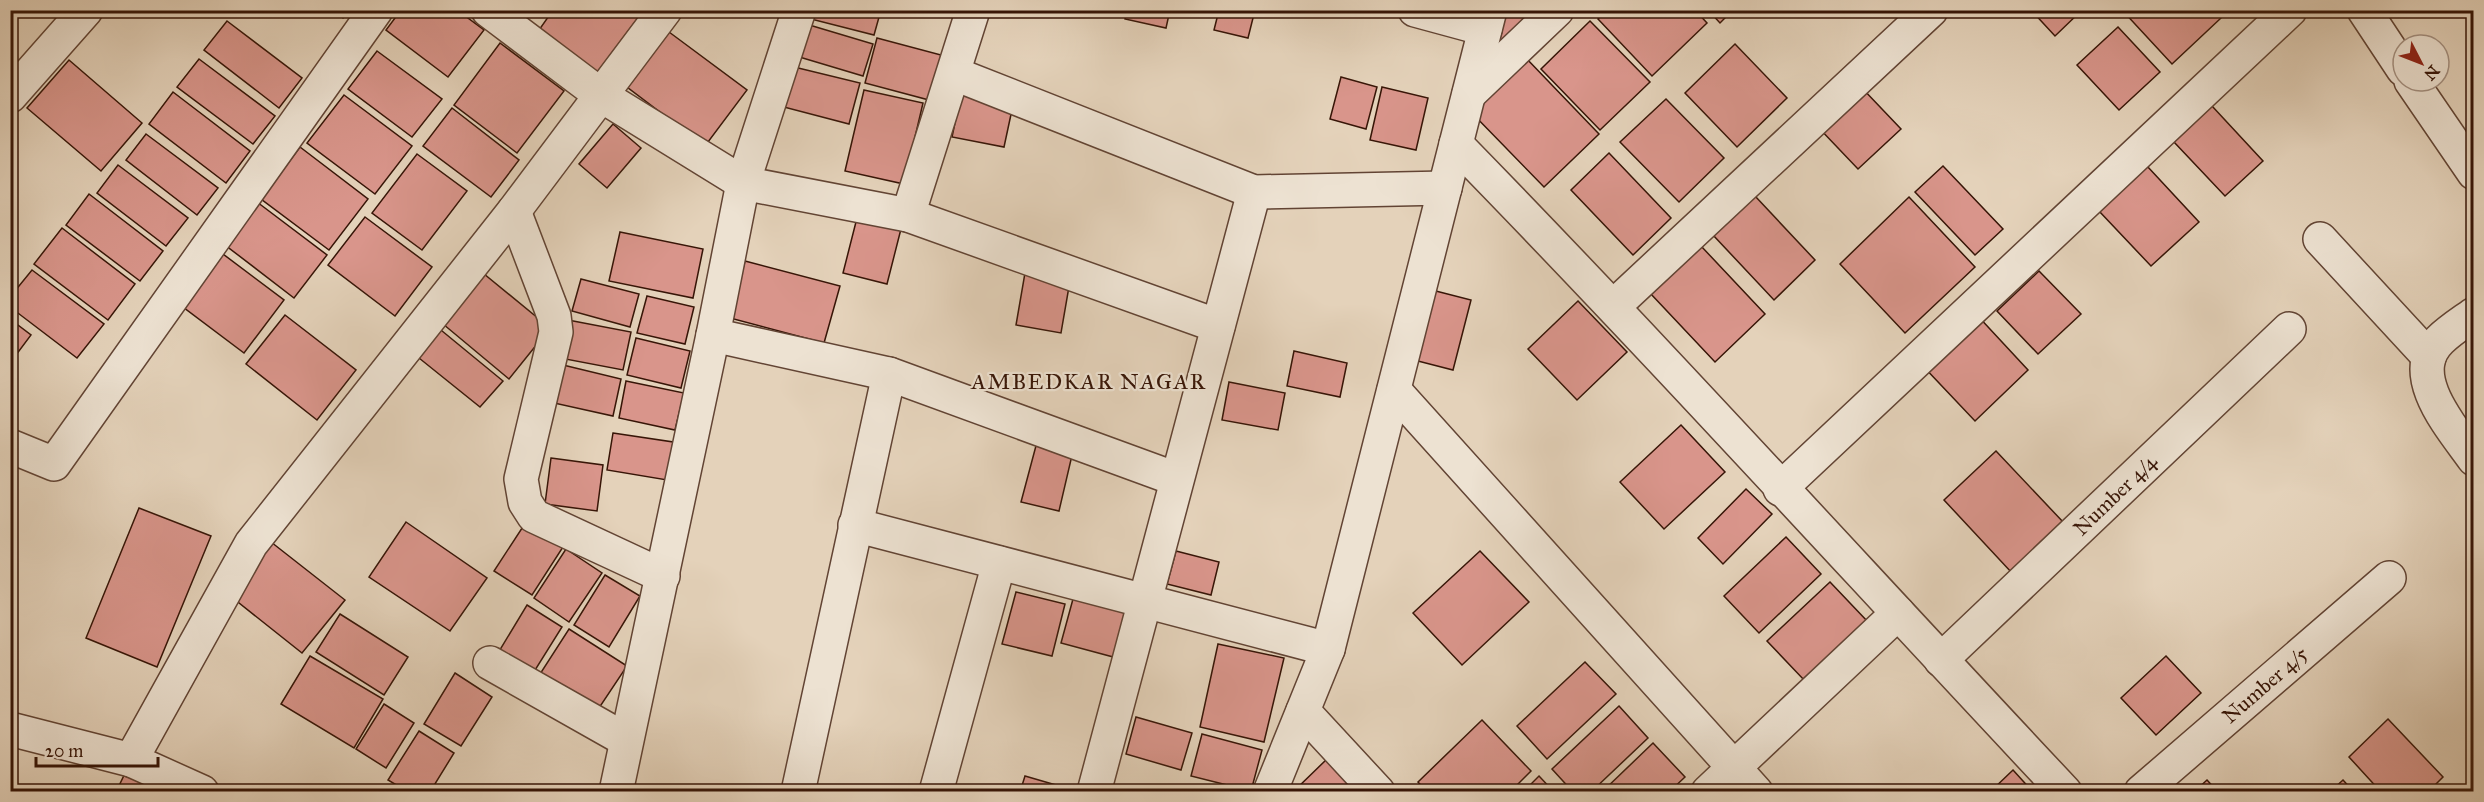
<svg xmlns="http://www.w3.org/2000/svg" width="2484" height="802" viewBox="0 0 2484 802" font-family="'IM FELL Great Primer',serif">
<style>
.building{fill:#d9958b;stroke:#371507;stroke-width:1.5}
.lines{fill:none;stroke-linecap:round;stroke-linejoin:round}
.minor-casing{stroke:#624434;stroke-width:36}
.tertiary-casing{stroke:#624434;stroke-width:36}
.minor{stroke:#ede2d2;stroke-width:33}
.tertiary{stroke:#ede2d2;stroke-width:33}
.labels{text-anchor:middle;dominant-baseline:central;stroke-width:4.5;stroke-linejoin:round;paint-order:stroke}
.street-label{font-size:21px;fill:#371507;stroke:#ede2d2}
.neighbourhood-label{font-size:22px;letter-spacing:1.5px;fill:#371507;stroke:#ede2d2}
</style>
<rect width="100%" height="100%" fill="#e4d2ba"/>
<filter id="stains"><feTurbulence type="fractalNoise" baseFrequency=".00333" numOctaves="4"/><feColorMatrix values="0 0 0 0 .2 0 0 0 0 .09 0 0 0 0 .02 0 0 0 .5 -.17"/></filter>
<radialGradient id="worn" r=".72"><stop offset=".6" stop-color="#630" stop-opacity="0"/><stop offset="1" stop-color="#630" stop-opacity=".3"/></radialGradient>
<g class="building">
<polygon points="334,10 349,10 343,18"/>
<polygon points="401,10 457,10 484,30 448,77 386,30"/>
<polygon points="553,10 644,10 597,73 539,30"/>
<polygon points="809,10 881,10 874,35 807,18"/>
<polygon points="1127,10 1170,10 1166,28 1125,19"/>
<polygon points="1219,10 1255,10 1248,38 1214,30"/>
<polygon points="1503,10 1531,10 1504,43 1496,37"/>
<polygon points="1606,10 1695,10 1707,23 1652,76 1598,19"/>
<polygon points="1708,10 1733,10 1720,23"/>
<polygon points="2031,10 2082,10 2055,36"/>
<polygon points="2122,10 2214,10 2221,18 2172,64"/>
<polygon points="227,21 302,78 279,108 204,50"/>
<polygon points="1590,21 1650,82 1600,130 1541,69"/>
<polygon points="806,24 873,44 863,76 796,56"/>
<polygon points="2118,27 2160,72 2119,110 2077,65"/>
<polygon points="665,29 747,90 705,146 623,84"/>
<polygon points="877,38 941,55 929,100 865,83"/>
<polygon points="500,43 564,91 517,153 454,105"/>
<polygon points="1735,44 1787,98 1737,147 1685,93"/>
<polygon points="377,51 442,99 412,137 348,89"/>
<polygon points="1525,57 1599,134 1544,187 1470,111"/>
<polygon points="199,59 275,116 253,144 177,87"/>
<polygon points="69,60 142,123 101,171 27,108"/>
<polygon points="790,66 860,83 849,124 780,106"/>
<polygon points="1341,77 1377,87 1366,129 1330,119"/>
<polygon points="1382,87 1428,98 1416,150 1370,140"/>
<polygon points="1861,87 1901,129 1858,169 1818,127"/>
<polygon points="864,90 923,103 904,184 845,171"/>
<polygon points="173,92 250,151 226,183 149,124"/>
<polygon points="961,94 1013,105 1004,147 952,137"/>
<polygon points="344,95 412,146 375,194 307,143"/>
<polygon points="1666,99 1724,158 1679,202 1620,142"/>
<polygon points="2212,106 2263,161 2225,196 2174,142"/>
<polygon points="452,108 519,160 491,197 423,146"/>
<polygon points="613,124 641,148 607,188 579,164"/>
<polygon points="146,134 218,188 197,215 126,160"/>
<polygon points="300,147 368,199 329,250 261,199"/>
<polygon points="1609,153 1671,218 1633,255 1571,190"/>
<polygon points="417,154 467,191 422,250 372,213"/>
<polygon points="118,165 188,218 166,246 97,193"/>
<polygon points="1943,166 2003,229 1975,255 1915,192"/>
<polygon points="2147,166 2199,222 2151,266 2099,211"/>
<polygon points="89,194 163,251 140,281 66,225"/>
<polygon points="1755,196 1815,260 1774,300 1713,235"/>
<polygon points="1909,197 1975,267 1905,333 1840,264"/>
<polygon points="257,202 327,255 294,298 225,245"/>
<polygon points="858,214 902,225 887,284 843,273"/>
<polygon points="365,217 432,267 395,316 328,265"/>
<polygon points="62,228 135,284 108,320 34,264"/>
<polygon points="620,232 703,249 693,298 609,281"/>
<polygon points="1701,246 1765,314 1715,362 1650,293"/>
<polygon points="215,248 284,300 244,353 175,301"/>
<polygon points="745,261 840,286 824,343 730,318"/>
<polygon points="1026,267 1071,275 1061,333 1016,325"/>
<polygon points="478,269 550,328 509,379 437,319"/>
<polygon points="32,270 104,324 77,358 10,307 10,297"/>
<polygon points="2039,271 2081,314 2038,354 1997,311"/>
<polygon points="581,279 639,294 630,327 572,311"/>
<polygon points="1428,289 1471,300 1453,370 1410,359"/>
<polygon points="647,296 694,307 685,344 637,333"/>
<polygon points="1578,301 1627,352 1577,400 1528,349"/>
<polygon points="1976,314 2028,370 1975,421 1922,365"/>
<polygon points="285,315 356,370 317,420 246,364"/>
<polygon points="10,319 31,335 10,363"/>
<polygon points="568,320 631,332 623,370 560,358"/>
<polygon points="436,326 503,381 480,407 414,354"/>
<polygon points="636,338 690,351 681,388 627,375"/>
<polygon points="1294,351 1347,363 1340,397 1287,386"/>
<polygon points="563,365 621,379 613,416 554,403"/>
<polygon points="626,381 684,393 675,430 619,418"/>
<polygon points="1229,382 1285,393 1278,430 1222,420"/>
<polygon points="1681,425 1725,472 1664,529 1620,482"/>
<polygon points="613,433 673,442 667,480 607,470"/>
<polygon points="1037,442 1073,451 1059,511 1021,502"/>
<polygon points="1996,451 2064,523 2012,573 1944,500"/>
<polygon points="551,458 603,465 597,511 545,504"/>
<polygon points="1746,489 1772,514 1723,564 1698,538"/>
<polygon points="139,508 211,536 157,667 86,638"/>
<polygon points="406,522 487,578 450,631 369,577"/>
<polygon points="526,522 563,547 532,595 494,571"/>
<polygon points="1786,537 1821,574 1759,633 1724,596"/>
<polygon points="271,542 345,600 302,653 229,595"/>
<polygon points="566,549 602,573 569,622 534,598"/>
<polygon points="1176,551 1219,562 1211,595 1167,584"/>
<polygon points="1480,551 1529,602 1462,665 1413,613"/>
<polygon points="605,575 640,596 609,647 574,625"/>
<polygon points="1830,582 1868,622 1805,681 1767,641"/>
<polygon points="1016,592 1065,604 1052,656 1002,644"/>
<polygon points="1073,599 1129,614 1117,658 1061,643"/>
<polygon points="527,605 562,627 532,675 498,653"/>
<polygon points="340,614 408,657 384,695 316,652"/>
<polygon points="569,629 627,666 597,711 540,674"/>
<polygon points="1218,644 1284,658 1264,742 1200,727"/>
<polygon points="310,656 383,699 354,748 281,704"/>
<polygon points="2166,656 2201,693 2156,735 2121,698"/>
<polygon points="1585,662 1616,694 1547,759 1517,726"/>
<polygon points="455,673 492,697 461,746 424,724"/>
<polygon points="384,704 414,723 386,768 356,749"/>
<polygon points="1619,706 1648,738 1591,792 1573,792 1552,769"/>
<polygon points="1136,717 1192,733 1181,770 1126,754"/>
<polygon points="2388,719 2443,777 2428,792 2381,792 2349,757"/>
<polygon points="1482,720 1531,771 1510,792 1427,792 1418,782"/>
<polygon points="419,731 454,753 430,792 408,792 388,780"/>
<polygon points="1202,734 1262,750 1251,791 1191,776"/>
<polygon points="1653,743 1685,777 1669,792 1602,792"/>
<polygon points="1328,758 1360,792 1293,792"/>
<polygon points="129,765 183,792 116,792"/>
<polygon points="2013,770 2033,792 1990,792"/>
<polygon points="1025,776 1080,792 1020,792"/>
<polygon points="1539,776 1554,792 1523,792"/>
<polygon points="2207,780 2218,792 2194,792"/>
<polygon points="2343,780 2354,792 2330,792"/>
</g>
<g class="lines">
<g class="minor-casing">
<g id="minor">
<polyline points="488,10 602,96 743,183 908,215 1218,326"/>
<polyline points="1415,10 1485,29"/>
<polyline points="2364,10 2403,69"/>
<polyline points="955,74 1254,192 1445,188"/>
<polyline points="2411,81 2474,173"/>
<polyline points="1469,94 1557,10"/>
<polyline points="10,96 86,10"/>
<path d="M 1456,144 C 1663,356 1862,576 2065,792"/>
<polyline points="514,211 554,316 556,332 521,479 525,502 534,516 663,576"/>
<polyline points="908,215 973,10"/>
<polyline points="2320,239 2429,357"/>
<polyline points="1614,306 1931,10"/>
<path d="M 2474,314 C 2463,322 2450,330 2440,340 C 2404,375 2453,429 2474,459"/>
<polyline points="713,335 889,374 1176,479"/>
<polyline points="1394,390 1756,792"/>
<polyline points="10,446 54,464 376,10"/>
<polyline points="1780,489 2290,10"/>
<polyline points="855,525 1328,649"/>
<polyline points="1941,660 2289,329"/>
<polyline points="490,663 626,740"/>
<polyline points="1303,711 1378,792"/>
<polyline points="131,760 251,544 514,211 665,10"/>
<polyline points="616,792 713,335 743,183 799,10"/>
<polyline points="798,792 889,374"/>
<polyline points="936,792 999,563"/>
<polyline points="1094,792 1254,192"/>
<polyline points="1270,792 1328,649 1490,10"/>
<polyline points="1708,792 1898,613"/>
<polyline points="2141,792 2389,578"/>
</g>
</g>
<g class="tertiary-casing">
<polyline id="tertiary" points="10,729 131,760 202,792"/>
</g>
<use href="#minor" class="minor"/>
<use href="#tertiary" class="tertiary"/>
</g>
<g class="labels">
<g class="street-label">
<text transform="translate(2115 495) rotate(-44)">Number 4/4</text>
<text transform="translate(2265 685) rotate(-41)">Number 4/5</text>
</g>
<g class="neighbourhood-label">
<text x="1089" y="381">AMBEDKAR NAGAR</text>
</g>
</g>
<rect width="2484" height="802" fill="none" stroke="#e4d2ba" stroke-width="36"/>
<rect x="12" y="12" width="2460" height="778" fill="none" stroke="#371507" stroke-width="3"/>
<rect x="18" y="18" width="2448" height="766" fill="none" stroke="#371507" stroke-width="1.5"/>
<g transform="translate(2421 63) rotate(132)"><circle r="28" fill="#ede2d2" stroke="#a49081" stroke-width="1.5"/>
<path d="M0-4.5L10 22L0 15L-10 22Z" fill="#8f2418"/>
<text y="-9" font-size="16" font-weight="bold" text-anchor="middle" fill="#371507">N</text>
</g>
<path d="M36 757v9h122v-9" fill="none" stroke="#371507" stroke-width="3"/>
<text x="45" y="757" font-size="18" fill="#371507" stroke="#ede2d2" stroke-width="4.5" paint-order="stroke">20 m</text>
<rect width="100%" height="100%" filter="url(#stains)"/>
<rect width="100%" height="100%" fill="url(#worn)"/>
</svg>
